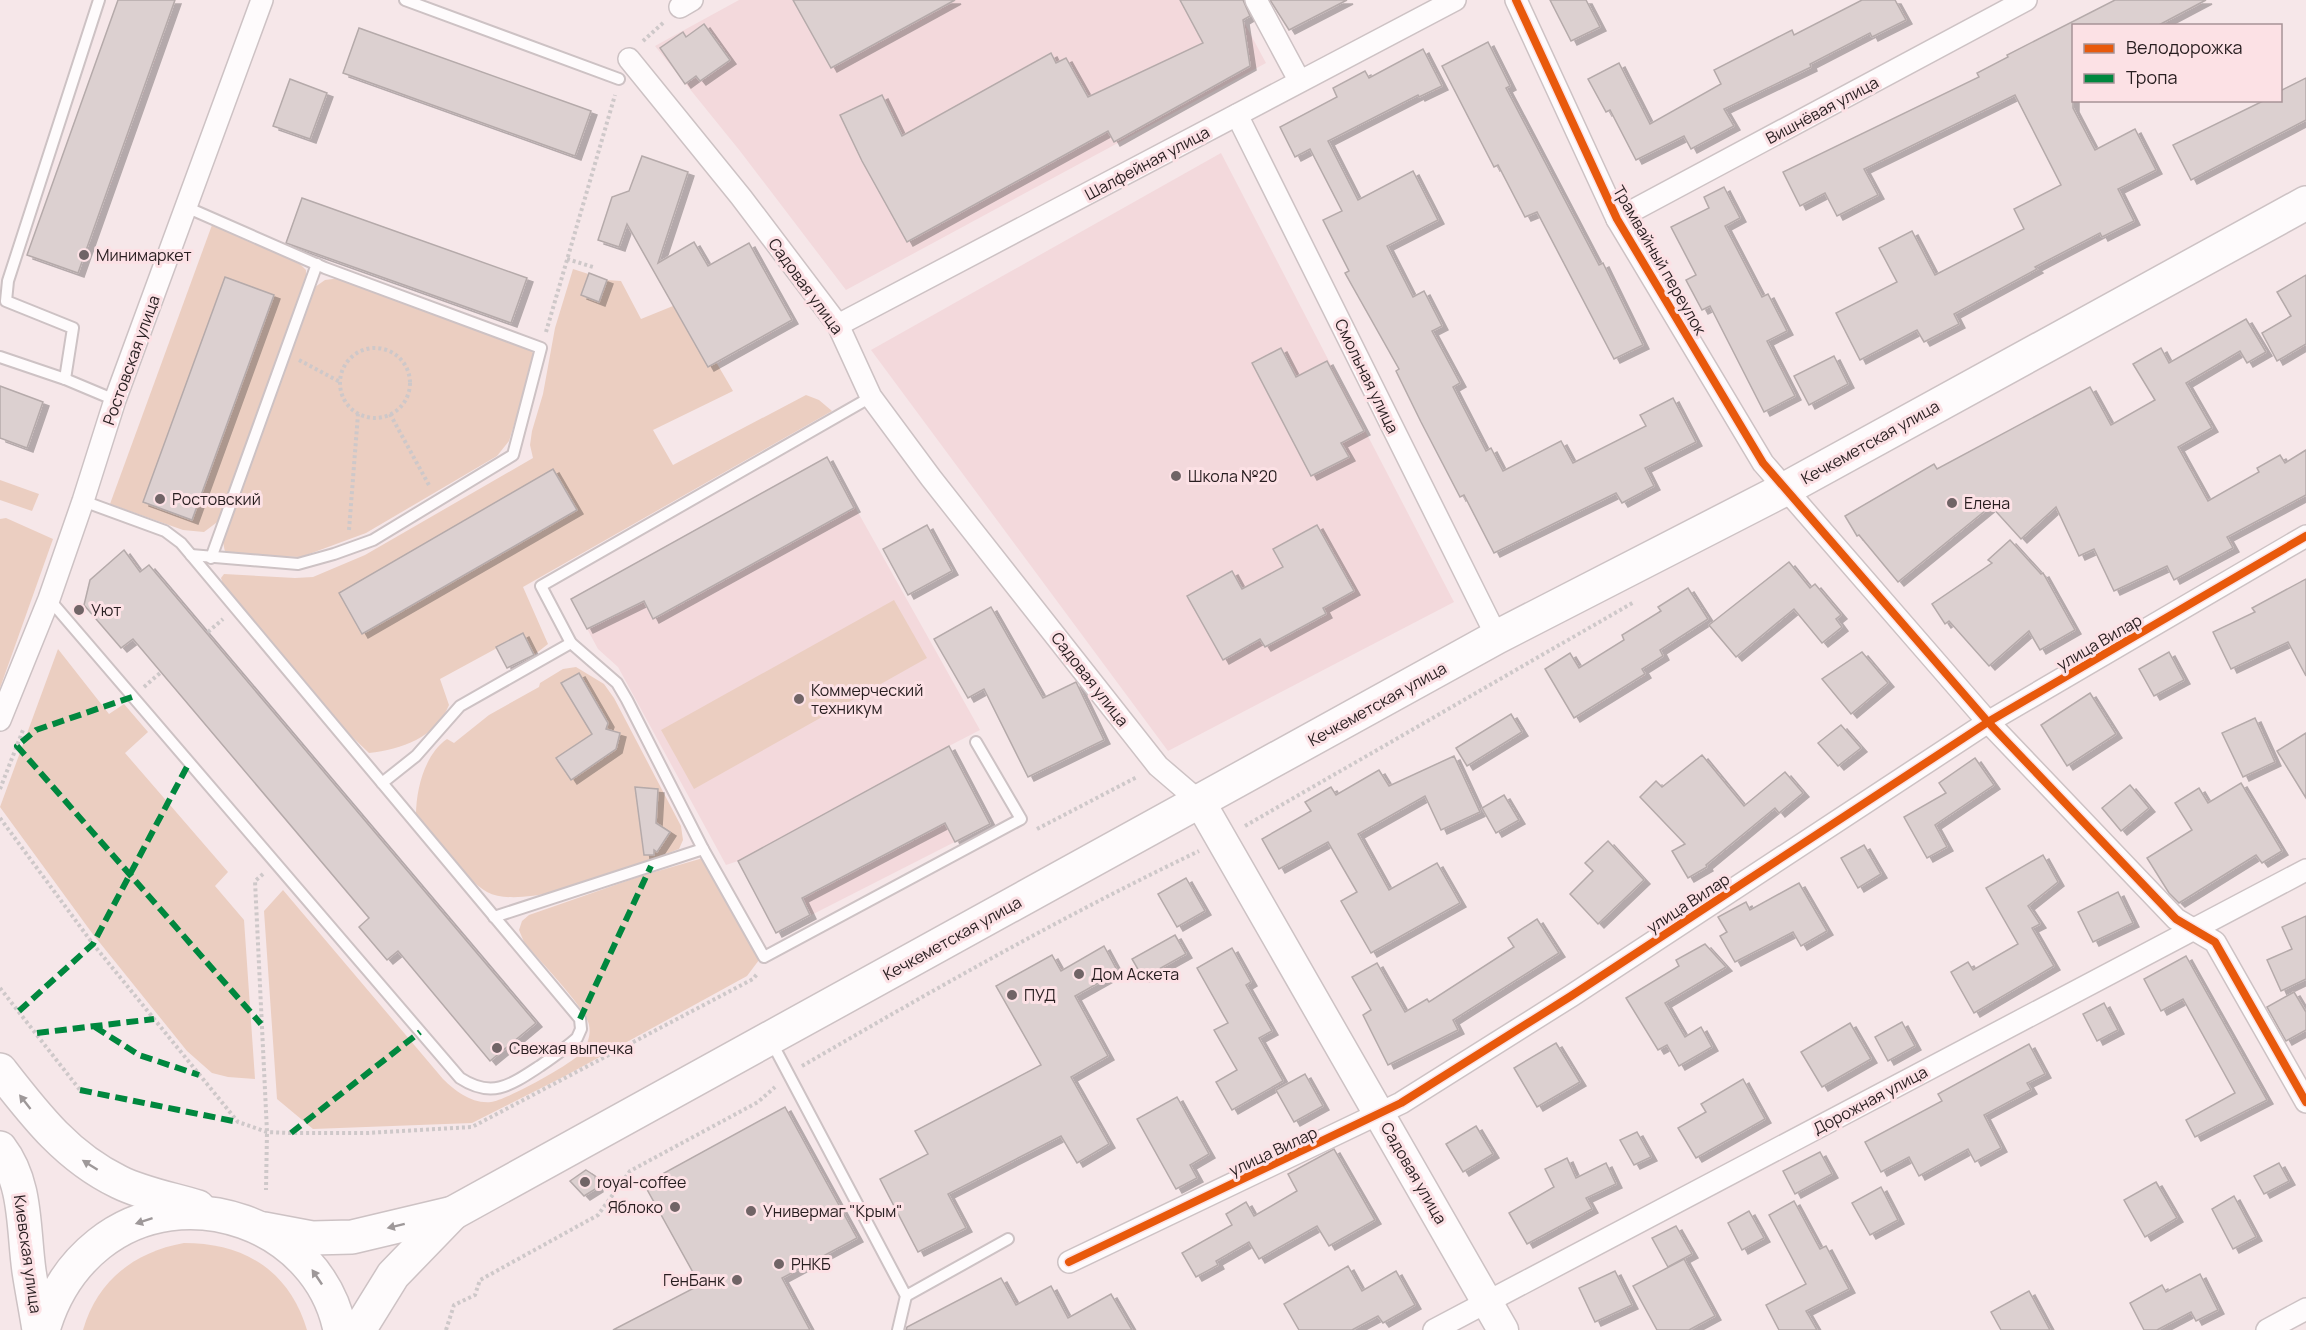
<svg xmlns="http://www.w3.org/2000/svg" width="2306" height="1330" viewBox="0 0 2306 1330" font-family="Manrope,sans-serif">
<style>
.built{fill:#f3d9dc}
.green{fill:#ebcec1}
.building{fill:#dcd0d0;stroke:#b5aaaa;stroke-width:1.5;filter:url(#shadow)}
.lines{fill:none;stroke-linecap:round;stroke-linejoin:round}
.service-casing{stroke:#cdc2c4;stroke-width:14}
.minor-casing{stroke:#cdc2c4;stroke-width:24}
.secondary-casing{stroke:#cdc2c4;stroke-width:33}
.primary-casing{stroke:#cdc2c4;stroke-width:36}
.path{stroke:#cec8c9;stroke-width:4;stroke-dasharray:3 3;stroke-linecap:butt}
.service{stroke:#fefbfc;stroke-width:10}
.minor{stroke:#fefbfc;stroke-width:21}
.secondary{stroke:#fefbfc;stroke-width:30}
.primary{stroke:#fefbfc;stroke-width:33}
.quiet{stroke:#00873e;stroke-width:6;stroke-dasharray:12 6;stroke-linecap:butt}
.cycleway-casing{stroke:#fce1e5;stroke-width:11}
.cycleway{stroke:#e8590c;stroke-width:8}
.oneway{fill:#9e9899}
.poi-dot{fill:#706466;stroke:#fce1e5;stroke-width:2}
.labels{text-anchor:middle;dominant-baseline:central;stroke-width:6;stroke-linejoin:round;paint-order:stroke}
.street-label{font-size:16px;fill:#281e20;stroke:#fce1e5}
.poi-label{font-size:16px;fill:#281e20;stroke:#fce1e5;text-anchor:start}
</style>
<defs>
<filter id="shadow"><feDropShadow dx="6" dy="4" stdDeviation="0" flood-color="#0004"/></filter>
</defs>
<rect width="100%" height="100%" fill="#f6e7e9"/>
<g class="built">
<polygon points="739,0 1232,0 1266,63 846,290 740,151 655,46"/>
<polygon points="1221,153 1454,602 1168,751 871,350"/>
<polygon points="827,457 980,730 949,746 990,824 776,933 738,861 726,865 618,667 598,649 571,599"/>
</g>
<g class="green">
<polygon points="212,225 299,263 306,270 306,280 220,520 204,532 183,530 110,504"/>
<path d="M 573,269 L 607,280 L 621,281 L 641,319 L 673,306 L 708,367 L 716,362 L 733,391 L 653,430 L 673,465 L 806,395 L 819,400 L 832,411 L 523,587 L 548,644 L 534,655 L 523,634 L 440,679 L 449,705 C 435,738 402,749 369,753 L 340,725 L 223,584 L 221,578 L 224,574 L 295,578 L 313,577 L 365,555 L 533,458 L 530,445 L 532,431 L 543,394 L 555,328 Z"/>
<polygon points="340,278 531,350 535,356 509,441 497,456 366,533 301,557 239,555 225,552 223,542 315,287 325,280"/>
<polygon points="0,480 39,494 32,511 0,500"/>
<polygon points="6,518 53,539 0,688 0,519"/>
<polygon points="894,600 927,658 694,789 661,730"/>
<polygon points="58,649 109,714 124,704 148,732 125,753 228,872 215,886 244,920 255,1079 228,1077 212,1073 187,1051 92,933 0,807"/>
<path d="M 576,667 L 604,684 L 614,698 L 681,826 L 683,840 L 679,849 C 636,865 527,913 487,892 C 463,878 433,837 416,815 C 416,789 425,754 447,739 L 454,743 L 489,715 L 539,687 L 540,683 L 563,669 Z"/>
<path d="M 703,858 L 759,960 L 747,976 L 565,1076 L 472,1123 L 313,1129 L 277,1099 L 264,911 L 283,890 L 443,1079 C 455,1091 472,1104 491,1102 C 507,1100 574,1063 583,1051 C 588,1043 591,1034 589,1025 C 586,1008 537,958 524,942 L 519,930 L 522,921 L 529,915 L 641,876 Z"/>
<path d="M 184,1243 C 244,1243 289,1270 307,1330 L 83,1330 C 97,1281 134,1252 184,1243 Z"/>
</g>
<g class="building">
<polygon points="118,0 175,0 78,273 27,255"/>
<polygon points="793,0 955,0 831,68"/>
<polygon points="1180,0 1243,0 1250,16 1243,20 1250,66 1114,142 1108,131 907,242 862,161 840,115 882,95 902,136 1051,53 1056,63 1066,58 1088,97 1203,43"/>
<polygon points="1270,0 1347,0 1289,30"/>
<polygon points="1550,0 1586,0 1600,27 1571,41"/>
<polygon points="1862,0 1895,0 1906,20 1872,37 1870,33 1810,64 1811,67 1724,109 1734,126 1691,149 1684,136 1636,160 1610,110 1606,112 1588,79 1619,63 1650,124 1721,84 1714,70 1792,30 1794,35"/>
<polygon points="2115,0 2206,0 2157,26 2073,26 2073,108 2095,150 2135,129 2156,170 2118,189 2134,221 2102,237 2100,233 2035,267 2037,269 1954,314 1959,324 1924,342 1917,330 1860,360 1836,313 1897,282 1879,248 1912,231 1935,275 2024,229 2014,209 2061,185 2015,95 1864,169 1878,195 1837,216 1825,193 1800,206 1783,172 1979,77 1977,73 2008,57 2007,55"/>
<polygon points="704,24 730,60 700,81 696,76 685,84 660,48 683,32 686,37"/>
<polygon points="359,28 591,111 575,156 343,73"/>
<polygon points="1488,42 1510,86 1506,88 1599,265 1603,263 1643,345 1614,359 1537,212 1525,217 1498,165 1494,167 1442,66"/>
<polygon points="1423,49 1442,86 1419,97 1418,95 1328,141 1358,200 1413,171 1438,220 1387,246 1413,297 1424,291 1442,326 1432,331 1460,383 1453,387 1486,451 1491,448 1503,471 1561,441 1573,463 1646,426 1640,415 1673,398 1696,442 1645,468 1654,486 1622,503 1616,493 1494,553 1464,495 1460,497 1421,422 1396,371 1399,369 1345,273 1349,271 1323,220 1342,211 1310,149 1295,157 1280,127 1337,97 1333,88 1365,71 1369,78"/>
<polygon points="2306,78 2306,120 2191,180 2173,145 2265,100 2280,100 2280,91"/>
<polygon points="290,79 327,93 310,139 273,126"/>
<polygon points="642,156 688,172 658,263 694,242 708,266 749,243 792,320 708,367 627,224 619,247 598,240 612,197 629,191"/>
<polygon points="1724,187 1740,218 1725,226 1762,297 1768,294 1787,331 1767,341 1795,396 1764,412 1710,306 1702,310 1686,280 1696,275 1671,227 1709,208 1704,197"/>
<polygon points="302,198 527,278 511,323 286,243"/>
<polygon points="589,273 607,280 599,302 581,295"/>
<polygon points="2306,275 2306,344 2277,361 2262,333 2291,316 2277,292"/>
<polygon points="225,277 274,295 192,520 143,502"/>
<polygon points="2246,319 2266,352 2247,363 2240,351 2186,383 2212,428 2178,447 2208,501 2259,472 2257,468 2280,455 2285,463 2306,450 2306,495 2227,537 2233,548 2174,580 2167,566 2114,591 2094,549 2079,556 2056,507 2021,539 1991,506 1898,582 1859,535 1857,536 1845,516 1934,464 1937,469 2090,387 2111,425 2155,400 2133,364 2161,348 2169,363"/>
<polygon points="1281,348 1296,377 1327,361 1364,431 1341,443 1349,457 1311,476 1252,363"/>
<polygon points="1834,356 1848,384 1809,405 1794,376"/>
<polygon points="0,386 43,402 27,448 0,438"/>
<polygon points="827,457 854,508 653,619 644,601 587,629 571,599"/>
<polygon points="553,469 577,510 362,634 339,593"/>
<polygon points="927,525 952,571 908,595 883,549"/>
<polygon points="1317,525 1354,591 1323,608 1326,614 1265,647 1260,639 1223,660 1187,596 1232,571 1242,589 1283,567 1273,549"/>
<polygon points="2010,540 2041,574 2043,573 2075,630 2040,650 2029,631 1989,666 1949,621 1945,624 1932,604 1992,563 1988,560"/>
<polygon points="124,550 140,572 149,565 536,1023 490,1061 398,951 387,960 359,927 369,918 133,639 121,648 84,605 90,580"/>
<polygon points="1789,562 1810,588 1815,584 1841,615 1836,619 1842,627 1822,643 1794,609 1736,657 1709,625"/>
<polygon points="2306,579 2306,676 2288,642 2231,669 2213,632 2255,612 2252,608"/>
<polygon points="1688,588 1708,619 1660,650 1663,656 1642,669 1645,674 1574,718 1545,669 1570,653 1579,668 1624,640 1622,635 1661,611 1658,607"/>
<polygon points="991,607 1043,698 1076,682 1104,740 1028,777 984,689 968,698 934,639"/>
<polygon points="523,633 534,655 507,668 496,647"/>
<polygon points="1862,652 1888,683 1851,714 1822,679"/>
<polygon points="2169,652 2184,680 2154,696 2139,669"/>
<polygon points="579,673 608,723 606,729 620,733 616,749 571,780 556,758 592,734 561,683"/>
<polygon points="2090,693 2116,734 2067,766 2041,725"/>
<polygon points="1511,714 1522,732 1467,766 1456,748"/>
<polygon points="2255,718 2275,762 2243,777 2222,733"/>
<polygon points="1841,725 1861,748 1838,766 1818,743"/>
<polygon points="2306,733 2306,798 2277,751"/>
<polygon points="949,746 990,824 955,842 945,823 802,898 810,915 776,933 738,861"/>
<polygon points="1702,755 1744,806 1785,772 1803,793 1779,813 1775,808 1706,865 1707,867 1688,878 1672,851 1685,844 1640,797 1656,781 1662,787"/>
<polygon points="1454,756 1480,812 1441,830 1425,796 1358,834 1389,890 1437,863 1460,903 1371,953 1341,901 1357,892 1328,842 1279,869 1262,839 1311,811 1305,802 1331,787 1336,795 1379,770 1389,786"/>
<polygon points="1975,758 1994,785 1935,825 1947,847 1927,858 1904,817 1946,793 1939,783"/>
<polygon points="2241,783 2282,851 2262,863 2256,855 2179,903 2169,893 2147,858 2192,830 2175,803 2199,788 2208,803"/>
<polygon points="2130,785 2149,808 2121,831 2102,808"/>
<polygon points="635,787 658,789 656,823 670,832 657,852 654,850 654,855 644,855"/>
<polygon points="1504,795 1519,820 1496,833 1482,808"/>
<polygon points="1608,841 1644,880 1598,924 1570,894 1593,871 1585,863"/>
<polygon points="1864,845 1881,874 1858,888 1841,858"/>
<polygon points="2043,855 2058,882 2028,906 2040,924 2032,928 2054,966 1974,1013 1951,972 1968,962 1973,970 2018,944 1986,888"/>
<polygon points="1186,878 1205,911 1177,927 1158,894"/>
<polygon points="1799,883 1827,931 1801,946 1793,932 1735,962 1720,936 1727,932 1718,917 1746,902 1750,910"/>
<polygon points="2118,892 2133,923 2093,942 2078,912"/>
<polygon points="2306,916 2306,979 2281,991 2267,960 2292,949 2282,927"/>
<polygon points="1537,919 1559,953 1453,1020 1458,1030 1388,1065 1363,1015 1371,1010 1352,977 1377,963 1405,1012 1427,999 1429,1002 1514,947 1508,938"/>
<polygon points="1175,935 1186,954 1143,978 1132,959"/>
<polygon points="1705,944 1726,967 1665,1003 1685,1037 1701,1027 1712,1047 1679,1066 1667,1045 1658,1050 1626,998 1679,966 1676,960"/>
<polygon points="1104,946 1118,972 1075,996 1108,1056 1071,1077 1109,1144 1077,1163 1061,1136 948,1194 966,1228 918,1252 880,1179 928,1154 915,1131 1041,1065 996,986 1052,955 1061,971"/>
<polygon points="1232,948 1251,982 1246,985 1272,1031 1259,1038 1283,1081 1232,1110 1216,1082 1237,1070 1214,1030 1228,1023 1197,968"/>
<polygon points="2186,956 2267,1100 2195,1137 2186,1120 2235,1093 2183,999 2161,1011 2144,979"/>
<polygon points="2294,992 2306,1012 2306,1030 2286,1041 2267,1007"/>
<polygon points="2104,1003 2118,1030 2097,1041 2083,1014"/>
<polygon points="1902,1022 1915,1046 1888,1061 1875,1037"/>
<polygon points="1850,1023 1871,1059 1822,1087 1801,1052"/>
<polygon points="1556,1043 1580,1082 1537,1107 1514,1068"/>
<polygon points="2029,1044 2045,1074 2027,1083 2031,1090 1984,1115 2001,1148 1975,1162 1968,1149 1919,1176 1909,1157 1881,1172 1865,1142 1942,1101 1938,1094"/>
<polygon points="1305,1074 1323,1106 1294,1122 1276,1090"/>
<polygon points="1743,1079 1765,1119 1696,1158 1678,1128 1706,1112 1701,1104"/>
<polygon points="1177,1097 1209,1154 1190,1165 1197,1178 1176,1189 1137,1119"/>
<polygon points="785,1107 857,1238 782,1278 810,1330 613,1330 700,1285 644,1184"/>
<polygon points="1476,1126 1493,1154 1463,1172 1446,1144"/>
<polygon points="1637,1132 1651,1157 1634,1165 1620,1140"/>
<polygon points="1334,1149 1375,1220 1329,1246 1317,1226 1259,1259 1249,1242 1216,1261 1218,1265 1196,1277 1182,1253 1232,1225 1226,1214 1246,1202 1254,1216 1297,1191 1288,1174"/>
<polygon points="1820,1152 1832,1174 1795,1194 1783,1171"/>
<polygon points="1567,1158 1576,1178 1606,1163 1616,1184 1586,1198 1592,1209 1527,1244 1509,1213 1554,1187 1545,1169"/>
<polygon points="2279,1163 2289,1181 2264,1194 2254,1176"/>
<polygon points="586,1170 595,1176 597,1188 584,1196 570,1181"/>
<polygon points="2156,1182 2177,1218 2145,1237 2124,1200"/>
<polygon points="1881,1187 1898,1220 1870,1235 1852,1203"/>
<polygon points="2234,1196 2256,1237 2233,1249 2212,1209"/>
<polygon points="1794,1201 1820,1249 1826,1246 1849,1289 1806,1311 1817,1330 1779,1330 1766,1305 1806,1284 1769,1215"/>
<polygon points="1749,1211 1764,1238 1742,1250 1728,1223"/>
<polygon points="1676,1226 1692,1254 1668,1267 1652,1238"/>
<polygon points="1684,1259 1715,1316 1689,1330 1657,1330 1633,1286"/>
<polygon points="1348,1266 1362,1291 1396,1271 1415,1305 1383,1323 1378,1316 1352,1330 1299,1330 1284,1304"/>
<polygon points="1615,1271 1632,1305 1595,1322 1579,1288"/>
<polygon points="2200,1274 2218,1310 2196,1321 2191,1312 2157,1330 2144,1330 2130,1303 2162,1285 2166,1292"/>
<polygon points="1001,1278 1016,1305 1051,1286 1068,1318 1111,1294 1132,1330 906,1330 907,1327"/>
<polygon points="2029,1291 2050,1330 2001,1330 1991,1312"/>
</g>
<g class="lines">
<g class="service-casing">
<g id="service">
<polyline points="405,0 619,79"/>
<polyline points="186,207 325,268 541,348 513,455 373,540 334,554 298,564 191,555"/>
<polyline points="0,357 65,379 115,400"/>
<polyline points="65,379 73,328 6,301 8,281 99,0"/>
<polyline points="871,397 541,586 571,643 617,683 627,700 703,849 764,957 1021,819 976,742"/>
<polyline points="211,558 317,264"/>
<path d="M 49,599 L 460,1078 C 492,1099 511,1085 540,1066 C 553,1057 566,1048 577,1038 L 581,1029 L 580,1019 L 181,543 L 165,531 L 83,501"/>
<polyline points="382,783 416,756 460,706 571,643"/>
<polyline points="494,917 703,849"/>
<polyline points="771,1041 906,1296 898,1330"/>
<polyline points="906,1296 1008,1239"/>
</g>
</g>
<g class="minor-casing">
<g id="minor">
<polyline points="1256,0 1299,80"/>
<polyline points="1516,0 1617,219 1763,463 1988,722 2176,919 2215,942 2306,1102"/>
<polyline points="680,7 692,0"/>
<polyline points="629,59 741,197 838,325 871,397 931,478 1158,766 1200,802"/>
<polyline points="1237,115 1497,637"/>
<polyline points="1617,219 2026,0"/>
<polyline points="838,325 1455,0"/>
<polyline points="0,720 49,599 83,501 115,400 262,0"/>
<polyline points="1069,1262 1401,1103 1571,996 1988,722 2306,536"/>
<polyline points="1434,1330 2306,870"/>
<polyline points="2267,1330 2306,1309"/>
</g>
</g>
<g class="secondary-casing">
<polyline id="secondary" points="1200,802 1503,1330"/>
</g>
<g class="primary-casing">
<g id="primary">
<path d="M 0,1070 C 35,1115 67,1157 119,1182 C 143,1194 172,1199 198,1207"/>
<path d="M 0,1148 C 27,1183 23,1228 29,1271 C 32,1291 36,1310 39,1330"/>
<polyline points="264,1229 312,1238 352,1237 453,1213 1497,637 1787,488 2306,203"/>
<path d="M 43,1330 C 53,1295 70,1267 99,1244 C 184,1176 319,1224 340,1330"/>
<polyline points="359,1330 393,1275 453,1213"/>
</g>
</g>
<g class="path">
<polyline points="643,41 664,22"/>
<polyline points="567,259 593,267"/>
<polyline points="546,332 615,95"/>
<circle cx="375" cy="383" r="35"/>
<polyline points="299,360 340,382"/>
<polyline points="390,414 430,487"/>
<polyline points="349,530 358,414"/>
<polyline points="208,632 223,619"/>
<polyline points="144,687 160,673"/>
<polyline points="0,789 23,730"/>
<polyline points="0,818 93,944 238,1122 267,1132 291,1133 367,1133 472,1127 753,979 758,973"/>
<polyline points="1245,826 1634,602"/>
<polyline points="1037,829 1137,777"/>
<polyline points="263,874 255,881 267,1132 266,1190"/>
<polyline points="0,988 80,1090"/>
<path d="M 802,1066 C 933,990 1063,916 1199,851"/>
<polyline points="446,1330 454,1305 475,1295 480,1280 598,1215 630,1171 758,1102 775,1087"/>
</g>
<use href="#service" class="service"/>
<use href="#minor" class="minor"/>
<use href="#secondary" class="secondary"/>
<use href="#primary" class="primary"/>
<g class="quiet">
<polyline points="132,697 36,730 17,746 261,1024"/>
<polyline points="19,1011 93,944 189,763"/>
<polyline points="580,1019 651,866"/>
<polyline points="95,1027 139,1055 199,1075"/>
<polyline points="37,1033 154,1019"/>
<polyline points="80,1090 238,1122"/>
<polyline points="291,1133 420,1032"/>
</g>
<g class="cycleway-casing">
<g id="cycleway">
<polyline points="1516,0 1617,219 1763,463 1988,722 2176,919 2215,942 2306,1102"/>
<polyline points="1069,1262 1401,1103 1571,996 1988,722 2306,536"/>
</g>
</g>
<use href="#cycleway" class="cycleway"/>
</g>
<defs><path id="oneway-solid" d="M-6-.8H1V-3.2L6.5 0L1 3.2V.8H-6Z" transform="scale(1.5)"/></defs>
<g class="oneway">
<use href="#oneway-solid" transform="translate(25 1102) rotate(-128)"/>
<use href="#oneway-solid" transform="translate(90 1165) rotate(-148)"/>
<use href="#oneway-solid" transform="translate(144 1221) rotate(162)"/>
<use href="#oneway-solid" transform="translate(396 1226) rotate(166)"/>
<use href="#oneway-solid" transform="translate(317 1277) rotate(-124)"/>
</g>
<g class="poi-dot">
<circle cx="84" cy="255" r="6"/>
<circle cx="1176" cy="476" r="6"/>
<circle cx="160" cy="499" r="6"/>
<circle cx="1952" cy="503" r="6"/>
<circle cx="79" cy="610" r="6"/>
<circle cx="799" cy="699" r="6"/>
<circle cx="1079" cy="974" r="6"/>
<circle cx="1012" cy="995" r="6"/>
<circle cx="497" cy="1048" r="6"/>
<circle cx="585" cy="1182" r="6"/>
<circle cx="675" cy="1207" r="6"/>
<circle cx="751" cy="1211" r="6"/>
<circle cx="779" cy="1264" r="6"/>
<circle cx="737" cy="1280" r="6"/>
</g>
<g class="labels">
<g class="street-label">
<text transform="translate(1822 110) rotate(-28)">Вишнёвая улица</text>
<text transform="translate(1147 163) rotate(-28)">Шалфейная улица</text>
<text transform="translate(1660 260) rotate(60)">Трамвайный переулок</text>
<text transform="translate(806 286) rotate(54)">Садовая улица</text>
<text transform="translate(131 360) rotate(-70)">Ростовская улица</text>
<text transform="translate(1367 376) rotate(64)">Смольная улица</text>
<text transform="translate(1870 442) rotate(-29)">Кечкеметская улица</text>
<text transform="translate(2099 642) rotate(-30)">улица Вилар</text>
<text transform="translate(1090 679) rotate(52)">Садовая улица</text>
<text transform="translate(1377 704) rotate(-29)">Кечкеметская улица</text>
<text transform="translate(1688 903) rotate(-33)">улица Вилар</text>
<text transform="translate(952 938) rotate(-29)">Кечкеметская улица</text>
<text transform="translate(1870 1100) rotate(-28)">Дорожная улица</text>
<text transform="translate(1273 1151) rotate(-25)">улица Вилар</text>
<text transform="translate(1414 1173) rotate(60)">Садовая улица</text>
<text transform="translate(28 1254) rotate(82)">Киевская улица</text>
</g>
<g class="poi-label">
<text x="96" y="255">Минимаркет</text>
<text x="1188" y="476">Школа №20</text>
<text x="172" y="499">Ростовский</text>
<text x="1964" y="503">Елена</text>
<text x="91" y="610">Уют</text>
<text x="811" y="690">Коммерческий<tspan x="811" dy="18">техникум</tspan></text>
<text x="1091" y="974">Дом Аскета</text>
<text x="1024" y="995">ПУД</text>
<text x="509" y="1048">Свежая выпечка</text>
<text x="597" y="1182">royal-coffee</text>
<text x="663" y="1207" text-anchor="end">Яблоко</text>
<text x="763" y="1211">Универмаг "Крым"</text>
<text x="791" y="1264">РНКБ</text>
<text x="725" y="1280" text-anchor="end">ГенБанк</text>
</g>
</g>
<rect x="2072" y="24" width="210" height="78" fill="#fce1e5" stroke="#a79396" stroke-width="1.5"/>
<rect x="2084" y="44" width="30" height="9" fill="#e8590c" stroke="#a79396" stroke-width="1.5"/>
<text x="2126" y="54" font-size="18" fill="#281e20">Велодорожка</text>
<rect x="2084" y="74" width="30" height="9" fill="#00873e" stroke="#a79396" stroke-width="1.5"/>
<text x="2126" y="84" font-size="18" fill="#281e20">Тропа</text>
</svg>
